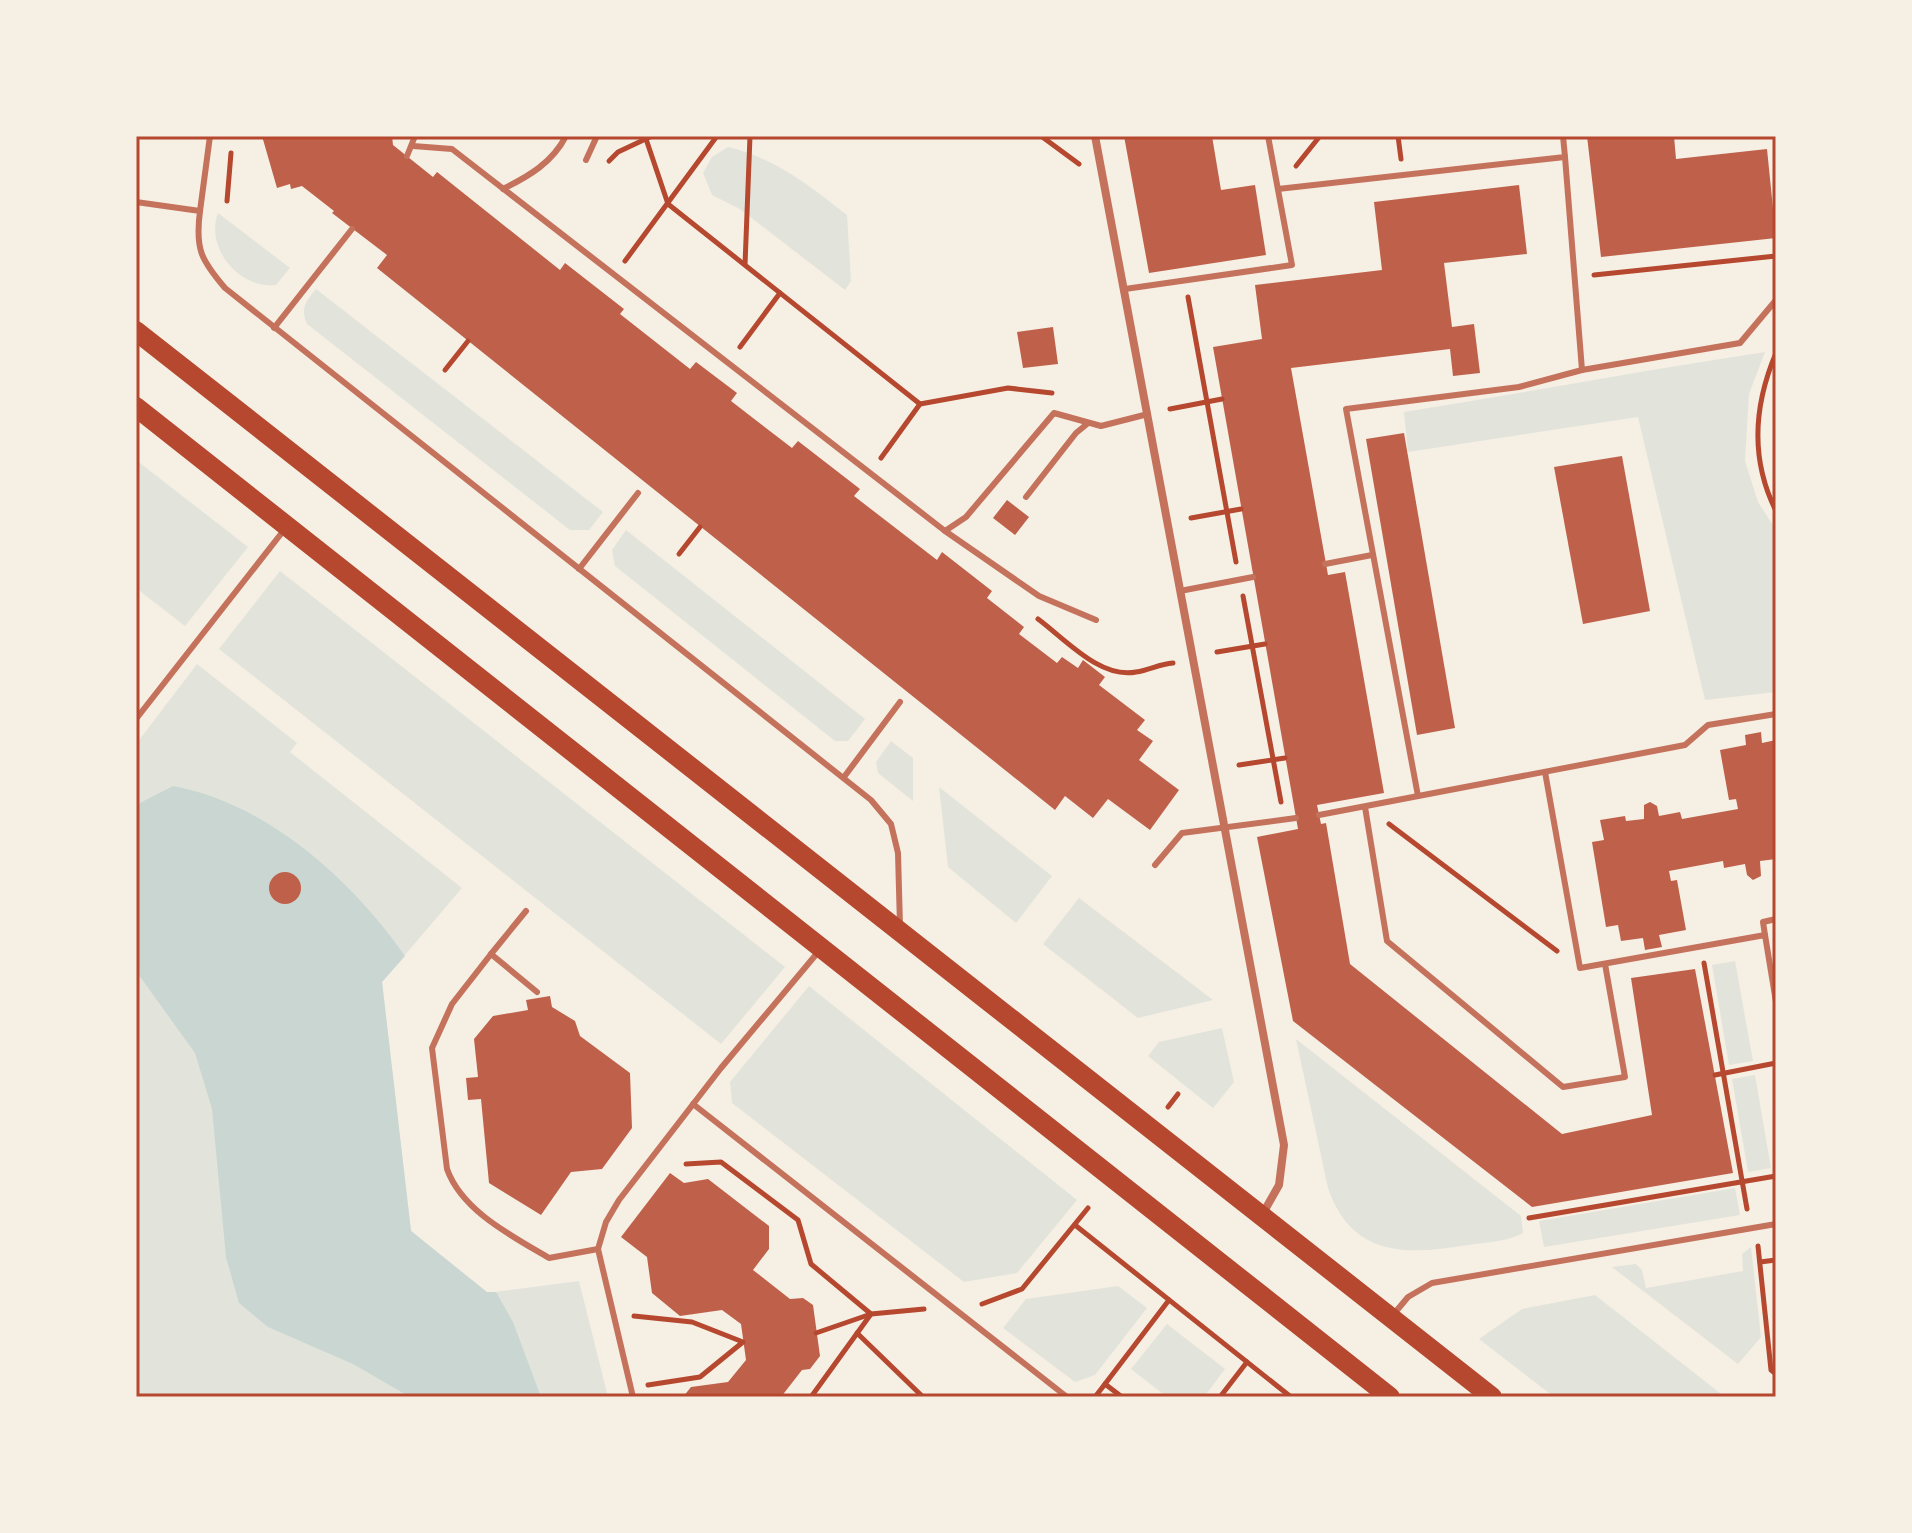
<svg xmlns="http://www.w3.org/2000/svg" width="1912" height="1533" viewBox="0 0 1912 1533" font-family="Barlow,sans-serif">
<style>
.green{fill:#e2e4dc}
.water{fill:#c9d6d2}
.building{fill:#bf614a}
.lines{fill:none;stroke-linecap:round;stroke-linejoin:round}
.path{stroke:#b5482f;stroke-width:5}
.service{stroke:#c5725c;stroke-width:6}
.minor{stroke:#c5725c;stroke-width:8}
.primary{stroke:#b5482f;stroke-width:20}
.neatline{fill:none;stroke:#b5482f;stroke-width:3}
</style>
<rect width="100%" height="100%" fill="#f6efe4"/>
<g class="green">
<path d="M 728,147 C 777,159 808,185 847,215 L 851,281 L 845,290 L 740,209 L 712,195 L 703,173 L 712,157 Z"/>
<path d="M 218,213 L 290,268 L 276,285 C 238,289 205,247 218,213 Z"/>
<path d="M 316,289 L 603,512 L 589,530 L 570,530 L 307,324 C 300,308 306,301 316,289 Z"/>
<path d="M 1765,352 L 1749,394 L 1745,461 L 1758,502 L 1776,530 L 1776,692 L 1705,700 L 1638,417 L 1408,452 L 1404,412 C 1525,393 1644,370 1765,352 Z"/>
<polygon points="136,460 248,547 185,626 136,588"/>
<polygon points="626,530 865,719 848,741 835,741 615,566 612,550"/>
<polygon points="280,571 785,967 721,1044 219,649"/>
<polygon points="197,664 297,743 290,752 462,888 382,982 411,1231 487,1293 579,1281 608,1397 136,1397 136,744"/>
<polygon points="891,741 913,758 913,801 878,773 876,762"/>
<polygon points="939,787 1052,876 1016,923 948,867"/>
<polygon points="1079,898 1213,1000 1138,1018 1043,944"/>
<polygon points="1735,961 1753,1061 1729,1065 1712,965"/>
<polygon points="809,986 1077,1200 1017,1273 964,1282 732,1103 730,1082"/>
<polygon points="1222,1028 1234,1082 1213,1108 1148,1056 1159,1042"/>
<path d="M 1296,1039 L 1521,1216 L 1523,1233 C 1507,1242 1486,1242 1468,1245 C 1407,1255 1352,1258 1328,1188 Z"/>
<polygon points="1755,1075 1771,1168 1748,1172 1732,1079"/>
<polygon points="1735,1188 1740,1215 1544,1247 1539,1221"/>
<polygon points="1751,1247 1761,1337 1738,1364 1612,1267 1636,1264 1642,1270 1646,1288 1743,1271 1742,1254"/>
<polygon points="1118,1286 1147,1308 1095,1375 1075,1382 1003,1328 1026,1299"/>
<polygon points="1595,1295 1725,1397 1554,1397 1479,1339 1522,1309"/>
<polygon points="1167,1324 1225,1369 1204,1397 1167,1397 1131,1369"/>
</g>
<path class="water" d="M 173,786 C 267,803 352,880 405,956 L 382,982 L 411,1231 L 487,1292 L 496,1292 L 513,1322 L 541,1397 L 410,1397 L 353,1364 L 268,1327 L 239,1303 L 226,1257 L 212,1109 L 195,1053 L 136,971 L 136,805 Z"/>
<g class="building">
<polygon points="262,136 392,136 393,145 433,177 437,172 560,270 565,263 624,309 620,314 690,369 696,362 737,393 731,401 792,448 798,441 860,489 854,496 937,560 942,552 992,591 987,598 1024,627 1019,634 1057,663 1062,657 1078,668 1083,660 1105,677 1099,685 1145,720 1137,730 1153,741 1139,760 1179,790 1150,830 1108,799 1093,818 1065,796 1055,810 377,268 387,255 332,213 334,211 302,186 291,189 290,184 277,188"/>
<polygon points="1124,136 1212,136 1221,190 1255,185 1266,255 1149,273"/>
<polygon points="1587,136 1674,136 1676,159 1767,149 1776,238 1601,257"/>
<polygon points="1519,185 1527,254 1444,263 1452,327 1474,324 1480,373 1453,376 1450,349 1291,368 1328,575 1345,572 1384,793 1317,805 1321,824 1326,823 1350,964 1562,1134 1652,1115 1631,978 1695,969 1733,1173 1532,1207 1293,1021 1257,837 1298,829 1213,347 1262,339 1255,285 1382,270 1374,202"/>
<polygon points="1053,327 1058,364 1023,368 1017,332"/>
<polygon points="1404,433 1455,728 1417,735 1366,439"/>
<polygon points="1622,456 1650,611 1583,624 1554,467"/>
<polygon points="1007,500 1029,517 1015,535 993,518"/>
<polygon points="1761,732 1762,743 1776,740 1776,859 1760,861 1761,876 1753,880 1747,875 1745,864 1724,868 1723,861 1669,871 1671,881 1677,880 1686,930 1659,935 1662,947 1645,950 1643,938 1621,941 1618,925 1606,927 1592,842 1604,840 1600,820 1625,816 1626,821 1644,819 1644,805 1650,802 1657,806 1659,816 1680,812 1682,819 1738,809 1736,799 1729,800 1720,750 1746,745 1745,735"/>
<circle cx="285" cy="888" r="16"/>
<polygon points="550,996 552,1007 575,1021 580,1036 630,1073 632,1128 602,1169 571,1172 541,1215 489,1183 481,1099 468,1100 466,1078 478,1077 474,1039 493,1016 528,1010 526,1000"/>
<polygon points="670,1173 684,1183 708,1179 769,1226 769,1249 753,1270 790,1299 803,1298 813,1305 820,1356 810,1369 802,1370 781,1397 683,1397 691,1387 728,1382 746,1360 741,1324 722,1310 680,1316 652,1293 647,1257 621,1237"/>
</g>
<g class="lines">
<g class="path">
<polyline points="645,136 668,204 920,404 1008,388 1052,393"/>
<polyline points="1041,136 1079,164"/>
<polyline points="1398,136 1401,159"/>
<polyline points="609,161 618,152 652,136"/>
<polyline points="1296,166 1320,136"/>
<polyline points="227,201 231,153"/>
<polyline points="625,261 717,136"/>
<polyline points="745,265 750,136"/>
<polyline points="1594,275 1776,256"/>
<polyline points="1188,297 1236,562"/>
<polyline points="740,347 780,293"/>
<path d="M 1776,353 C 1754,405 1750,459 1776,511"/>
<polyline points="445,370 468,341"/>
<polyline points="1170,409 1222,399"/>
<polyline points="881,458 920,404"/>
<polyline points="1191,518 1241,509"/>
<polyline points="679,554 700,527"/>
<polyline points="1243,596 1281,802"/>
<path d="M 1038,619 C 1065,639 1100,679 1136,672 C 1150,670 1159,664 1173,663"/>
<polyline points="1217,652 1265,644"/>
<polyline points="1239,765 1285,758"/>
<polyline points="1389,824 1557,951"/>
<polyline points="1704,963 1747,1209"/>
<polyline points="1715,1075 1776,1063"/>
<polyline points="1168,1107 1178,1094"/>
<polyline points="686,1164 721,1162 798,1220 811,1264 871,1314 811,1397"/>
<polyline points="1529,1218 1776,1176"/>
<polyline points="1075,1225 1291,1397"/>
<polyline points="1758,1246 1771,1370 1776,1374"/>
<polyline points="1760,1262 1776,1260"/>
<polyline points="982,1304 1022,1289 1088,1208"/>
<polyline points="634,1316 692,1322 743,1342 700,1377 648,1385"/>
<polyline points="816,1333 871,1314 924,1309"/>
<polyline points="857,1333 923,1397"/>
<polyline points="1105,1384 1169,1300"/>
<polyline points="1095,1397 1105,1384 1122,1397"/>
<polyline points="1220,1397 1247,1362"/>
</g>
<g class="service">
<polyline points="1776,136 1776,139"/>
<polyline points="413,146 452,149 945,531 966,517 1054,413 1101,426 1148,414"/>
<polyline points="407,156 415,136"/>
<polyline points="1565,157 1582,370"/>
<polyline points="586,160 597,136"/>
<path d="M 503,189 C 529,176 552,163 566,136"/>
<polyline points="1278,189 1565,157 1563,136"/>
<path d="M 136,202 L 200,211 C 195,249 201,260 225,288 L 871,800 L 891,824 L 898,853 L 900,926"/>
<polyline points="200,211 210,136"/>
<polyline points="1125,289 1292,265 1268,136"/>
<polyline points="274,328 352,229"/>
<polyline points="1026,497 1076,433 1087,424"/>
<polyline points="945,531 1039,596 1096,620"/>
<polyline points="1325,564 1372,555"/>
<polyline points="579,569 638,493"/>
<polyline points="1180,591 1253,577"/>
<polyline points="136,719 284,530"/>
<polyline points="1545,772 1580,968 1765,935 1776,1002"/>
<polyline points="844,777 900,702"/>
<polyline points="1418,796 1346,409 1519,387 1582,370 1740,343 1776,300"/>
<polyline points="1365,807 1387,941 1563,1087 1625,1077 1605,964"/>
<polyline points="1319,815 1685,745 1708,725 1776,714"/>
<polyline points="1155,865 1182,833 1296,818"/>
<polyline points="1765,935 1763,922 1776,919"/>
<polyline points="491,954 526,911"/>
<path d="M 537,992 L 491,954 L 452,1004 L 432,1048 L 447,1169 C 462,1211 512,1236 549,1258 L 598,1249"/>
<polyline points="693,1104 1067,1397"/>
<polyline points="1393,1315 1408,1297 1432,1283 1776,1224"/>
<polyline points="633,1397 598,1249 606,1222 619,1200 721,1068 819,951"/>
</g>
<polyline class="minor" points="1095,136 1284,1145 1279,1185 1262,1215"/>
<g class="primary">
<polyline points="136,331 1492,1397"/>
<polyline points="136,407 1390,1397"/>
</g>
</g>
<rect width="1912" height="1533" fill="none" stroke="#f6efe4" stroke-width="276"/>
<rect x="138" y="138" width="1636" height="1257" class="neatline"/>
</svg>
